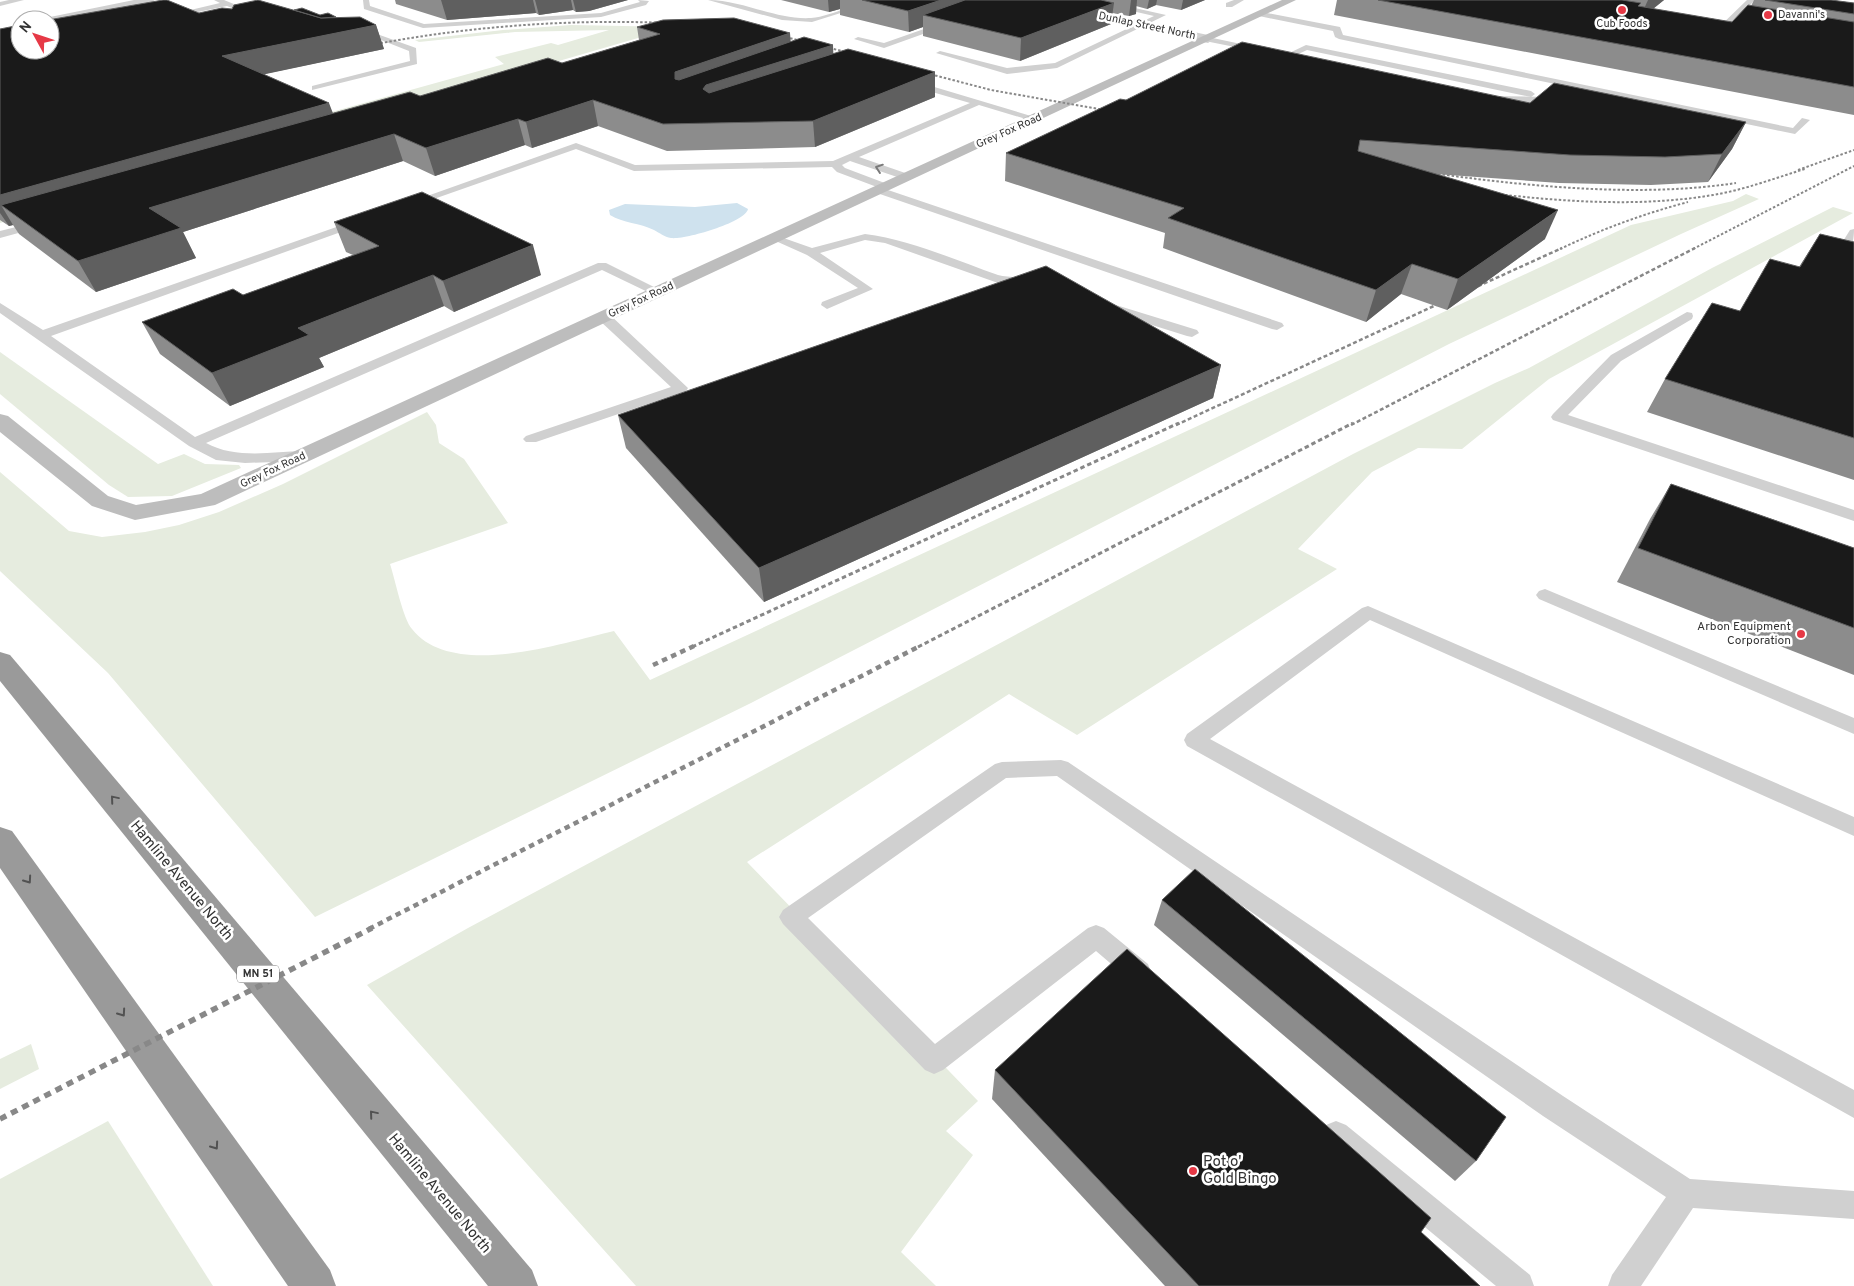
<svg xmlns="http://www.w3.org/2000/svg" width="1854" height="1286" viewBox="0 0 1854 1286" font-family="Overpass,sans-serif">
<style>
.green{fill:#e6ecdf}
.water{fill:#cfe2ee}
.lines{fill:none;stroke-linecap:round;stroke-linejoin:round}
.lane{fill:#d0d0d0;fill-rule:evenodd}
.street{fill:#d0d0d0;fill-rule:evenodd}
.secondary{fill:#bdbdbd;fill-rule:evenodd}
.highway{fill:#9a9a9a;fill-rule:evenodd}
.rail-far4{stroke:#888;stroke-width:2;stroke-dasharray:2.5 2;stroke-linecap:butt}
.rail-far3{stroke:#888;stroke-width:2.5;stroke-dasharray:4 2.5;stroke-linecap:butt}
.rail-far2{stroke:#888;stroke-width:3;stroke-dasharray:4.5 3;stroke-linecap:butt}
.rail-far1{stroke:#888;stroke-width:4.5;stroke-dasharray:5.5 4.5;stroke-linecap:butt}
.rail{stroke:#888;stroke-width:5.5;stroke-dasharray:7 5.5;stroke-linecap:butt}
.wall{fill:#8c8c8c}
.shaded-wall{fill:#5f5f5f}
.building{fill:#1a1a1a;stroke:#5f5f5f}
.oneway{stroke:#7a7a7a}
.oneway2{stroke:#525252}
.poi-dot{fill:#e63946;stroke:#fff;stroke-width:2}
.labels{text-anchor:middle;dominant-baseline:central;stroke-width:5;stroke-linejoin:round;paint-order:stroke}
.far-poi-label{font-size:11px;fill:#333;stroke:#fff;text-anchor:start}
.far-street-label{font-size:11px;fill:#333;stroke:#fff}
.shield{fill:#fff;stroke:#707070;stroke-width:1}
.shield-label{font-size:11px;font-weight:bold;fill:#333}
.poi-label{font-size:12px;fill:#333;stroke:#fff;text-anchor:end}
.near-street-label{font-size:15px;fill:#333;stroke:#fff}
.near-poi-label{font-size:15px;fill:#333;stroke:#fff;text-anchor:start}
</style>
<rect width="100%" height="100%" fill="#fff"/>
<g class="green">
<polygon points="571,25 676,27 0,223 0,204 504,64 495,57 551,43 558,45 609,30 515,32 419,42 415,40 503,30"/>
<path d="M 1746,194 L 1759,199 L 1681,234 L 1449,344 L 751,703 L 315,917 L 108,673 L 0,571 L 0,472 L 69,531 L 102,537 L 145,532 L 179,525 L 219,512 L 283,484 L 427,412 L 436,425 L 439,443 L 464,459 L 508,523 L 390,564 C 395,579 403,619 412,629 C 452,680 562,643 614,631 L 650,680 L 1631,225 L 1733,201 Z"/>
<polygon points="1833,207 1853,213 1549,379 1462,449 1418,448 1372,472 1298,549 1337,569 1077,735 1009,694 747,862 978,1101 946,1131 973,1155 901,1252 936,1286 636,1286 367,985 468,928 1353,454 1495,383 1529,368 1712,268"/>
<polygon points="0,352 158,464 184,454 205,464 239,465 241,468 172,496 128,497 109,485 0,394"/>
<polygon points="31,1044 39,1069 0,1089 0,1059"/>
<polygon points="108,1121 213,1286 0,1286 0,1179"/>
</g>
<path class="water" d="M 737,203 L 748,209 C 746,222 685,240 671,238 C 664,237 660,233 654,230 C 640,223 623,223 610,215 L 609,210 L 625,204 L 695,207 Z"/>
<g class="lines">
<g class="lane">
<polygon points="9,0 24,0 0,6 0,2"/>
<polygon points="214,0 224,0 261,15 254,17 227,6 169,18 165,16 220,3"/>
<polygon points="363,0 369,0 370,6 424,24 601,13 640,2 638,0 649,1 646,5 601,17 423,28 364,9"/>
<path d="M 708,0 C 743,0 775,20 811,18 C 835,16 857,0 882,0 L 812,22 L 782,20 Z"/>
<polygon points="1084,0 1099,0 1166,15 1057,68 1007,74 936,53 940,51 1007,68 1055,63 1154,16"/>
<polygon points="1234,0 1244,0 1232,7 1226,7 1226,3"/>
<polygon points="1747,0 1755,0 1720,35 1707,36 1707,32 1715,31"/>
<polygon points="1262,12 1340,27 1343,35 1793,128 1802,118 1810,120 1795,134 1339,39 1335,37 1333,31 1259,16 1259,12"/>
<polygon points="944,22 951,24 884,48 854,39 858,37 884,43"/>
<polygon points="377,34 416,48 417,64 312,90 312,86 410,61 409,51 376,38 356,39 352,37 356,35"/>
<polygon points="1208,37 1260,48 1264,50 1260,52 1205,41 1205,37"/>
<polygon points="1306,45 1531,91 1535,94 1531,97 1307,50 1290,58 1283,56"/>
<polygon points="911,80 1041,119 1036,122 979,105 859,157 911,175 911,179 903,179 850,161 842,165 845,168 890,185 891,187 888,190 1282,323 1284,326 1277,330 1272,329 874,192 873,190 877,187 837,172 832,167 634,171 576,149 411,207 407,208 402,205 576,143 635,165 833,161 970,103 908,85 907,83"/>
<polygon points="1490,96 1551,97 1565,101 1560,104 1487,101 1485,99"/>
<path d="M 362,218 L 368,221 L 366,223 L 51,336 L 195,437 L 598,263 L 606,263 L 664,292 L 662,295 L 654,295 L 602,270 L 206,443 C 235,459 271,452 303,451 L 311,456 L 303,461 L 245,463 L 216,460 L 189,446 L 0,313 L 0,303 L 43,330 Z"/>
<polygon points="40,221 44,222 44,226 0,238 0,231"/>
<path d="M 1854,229 C 1854,240 1851,259 1838,263 L 1834,262 L 1832,259 L 1850,230 Z"/>
<path d="M 865,234 C 911,240 955,260 998,275 C 1009,278 1028,276 1035,284 L 1029,288 L 998,283 L 885,243 L 865,240 L 820,253 L 873,289 L 827,309 L 821,305 L 822,302 L 858,288 L 807,255 L 769,238 L 775,235 L 812,248 Z"/>
<polygon points="1103,301 1197,330 1199,333 1192,337 1187,336 1098,308 1097,305"/>
<polygon points="1687,312 1692,313 1693,316 1692,319 1621,361 1568,415 1854,510 1854,521 1553,420 1551,417 1553,414 1611,355"/>
<polygon points="604,313 609,314 688,388 686,391 536,442 526,442 523,439 526,436 671,387 599,320 598,317"/>
<polygon points="1545,589 1854,718 1854,734 1539,599 1536,595 1539,591"/>
<polygon points="1368,606 1854,817 1854,836 1370,620 1210,739 1854,1090 1854,1118 1187,746 1184,740 1187,734 1362,608"/>
<polygon points="1061,760 1068,762 1563,1096 1690,1179 1854,1191 1854,1219 1693,1208 1641,1286 1608,1286 1612,1275 1666,1197 1543,1116 1057,776 1006,778 808,918 935,1044 1088,928 1096,925 1104,928 1148,964 1151,972 1148,980 1139,983 1130,980 1096,951 943,1070 934,1074 925,1070 783,924 779,917 783,910 995,764 1002,762"/>
<polygon points="1336,1121 1346,1125 1530,1275 1534,1286 1496,1286 1326,1145 1322,1135 1326,1125"/>
</g>
<g class="street">
<polygon points="134,0 155,0 150,3 50,23 50,20 44,20 50,17"/>
<polygon points="1022,0 1042,0 1208,35 1214,39 1208,43 1027,3"/>
</g>
<polygon class="secondary" points="1282,0 1296,0 215,505 135,520 92,506 0,432 0,414 8,416 108,496 136,505 201,494"/>
<g class="highway">
<polygon points="0,652 10,655 532,1270 538,1286 488,1286 0,681"/>
<polygon points="0,827 12,831 330,1270 336,1286 288,1286 0,868"/>
</g>
<g class="rail-far4">
<polyline points="777,35 854,54"/>
<path d="M 376,44 C 473,26 569,19 668,23"/>
<polyline points="922,72 991,90 1110,111"/>
<polyline points="1798,170 1854,150"/>
<path d="M 1425,172 C 1522,186 1639,198 1736,183"/>
<path d="M 1496,194 C 1568,202 1642,207 1713,195 C 1744,190 1775,178 1805,169"/>
<path d="M 1560,249 C 1602,229 1643,214 1688,202"/>
<polyline points="1693,249 1854,166"/>
</g>
<g class="rail-far3">
<polyline points="1472,289 1562,248"/>
<polyline points="1176,425 1447,300"/>
<polyline points="1351,425 1695,248"/>
</g>
<g class="rail-far2">
<polyline points="692,647 1179,423"/>
<polyline points="918,647 1353,423"/>
</g>
<g class="rail-far1">
<polyline points="653,665 694,646"/>
<polyline points="369,929 920,646"/>
</g>
<polyline class="rail" points="0,1119 372,928"/>
</g>
<g class="wall">
<polygon points="395,0 628,0 589,11 576,12 573,10 539,15 536,13 447,20 396,4"/>
<polygon points="781,0 1205,0 1181,10 1156,5 1147,9 1136,6 1136,14 1129,16 1112,13 1111,24 1020,61 923,36 923,27 909,32 840,15 840,9 829,12"/>
<polygon points="1337,0 1664,0 1653,9 1732,22 1751,6 1754,0 1831,0 1854,3 1854,115 1334,15"/>
<polygon points="232,9 320,15 376,25 384,49 264,74 333,113 420,96 562,63 639,40 637,27 790,42 833,45 833,53 935,72 935,97 815,147 667,151 598,126 532,148 525,145 435,176 403,161 183,232 196,258 96,292 19,234 13,225 9,226 0,220 0,29 199,13"/>
<polygon points="1126,100 1746,122 1732,149 1708,182 1651,185 1559,183 1435,174 1545,239 1447,310 1401,294 1366,322 1163,248 1165,233 1005,181 1006,153"/>
<polygon points="334,222 541,275 454,312 444,306 319,358 324,367 230,406 160,354 142,322 243,295 353,255 346,252"/>
<polygon points="1820,234 1854,242 1854,480 1647,412 1665,379 1740,311 1799,267"/>
<polygon points="1221,365 1213,398 764,602 626,448 618,415"/>
<polygon points="1671,484 1854,548 1854,675 1617,582 1650,519"/>
<polygon points="1162,900 1476,1161 1455,1181 1154,925"/>
<polygon points="995,1070 1421,1232 1480,1286 1165,1286 992,1099"/>
</g>
<g class="shaded-wall">
<polygon points="441,0 533,0 536,13 447,20"/>
<polygon points="535,0 571,0 573,10 539,15"/>
<polygon points="573,0 628,0 589,11 576,12"/>
<polygon points="828,0 840,0 840,9 829,12"/>
<polygon points="941,0 1000,0 923,15 923,27 909,32 908,11"/>
<polygon points="1131,0 1137,0 1136,14 1129,16"/>
<polygon points="1149,0 1157,0 1156,5 1147,9"/>
<polygon points="1183,0 1205,0 1181,10"/>
<polygon points="1648,0 1664,0 1639,20"/>
<polygon points="1114,3 1111,24 1020,61 1021,38"/>
<polygon points="376,25 384,49 233,81 222,56"/>
<polygon points="790,33 792,57 833,45 834,69 709,110 675,79 675,72"/>
<polygon points="935,72 935,97 815,147 813,121"/>
<polygon points="593,100 598,126 532,148 526,122"/>
<polygon points="329,103 339,129 1,205 13,225 9,226 0,213 0,195"/>
<polygon points="518,119 525,145 435,176 426,148"/>
<polygon points="1746,122 1732,149 1708,182 1722,154"/>
<polygon points="394,134 403,161 183,232 196,258 96,292 78,261 149,208"/>
<polygon points="1558,210 1545,239 1447,310 1458,279"/>
<polygon points="533,245 541,275 454,312 443,281"/>
<polygon points="1412,264 1401,294 1366,322 1376,290"/>
<polygon points="433,275 444,306 319,358 324,367 230,406 212,373 298,328"/>
<polygon points="1221,365 1213,398 764,602 759,568"/>
</g>
<g class="building">
<polygon points="163,0 167,0 199,13 222,8 232,9 234,5 258,0 321,18 360,17 376,25 222,56 329,103 0,195 0,29 20,25 20,50 50,50 50,20 48,20"/>
<polygon points="862,0 941,0 908,11"/>
<polygon points="965,0 1101,0 1114,3 1021,38 923,15"/>
<polygon points="1378,0 1622,0 1641,3 1638,6 1732,22 1748,5 1854,22 1854,87"/>
<polygon points="1765,0 1831,0 1854,3 1854,14"/>
<polygon points="302,8 320,15 328,13 336,17 321,18 294,10"/>
<polygon points="734,18 790,33 675,72 675,79 679,80 804,37 833,45 706,85 703,89 709,93 848,49 935,72 813,121 663,124 593,100 526,122 518,119 426,148 394,134 149,208 181,228 78,261 1,205 410,92 420,96 548,58 562,63 660,34 637,27 663,20"/>
<polygon points="1242,42 1530,103 1554,83 1746,122 1722,154 1665,157 1570,155 1360,140 1358,151 1558,210 1458,279 1412,264 1376,290 1168,218 1184,208 1006,153 1120,99 1126,100"/>
<polygon points="422,192 533,245 443,281 433,275 298,328 309,335 212,373 142,322 233,289 243,295 379,246 334,222"/>
<polygon points="1820,234 1854,242 1854,438 1665,379 1712,303 1740,311 1770,259 1800,267"/>
<polygon points="1046,266 1221,365 759,568 618,415"/>
<polygon points="1671,484 1854,548 1854,628 1638,548"/>
<polygon points="1195,869 1506,1117 1476,1161 1162,900"/>
<polygon points="1127,949 1431,1218 1421,1232 1480,1286 1199,1286 995,1070"/>
</g>
<defs><path id="oneway-chevron" d="M-2-3.5L2.5 0L-2 3.5" fill="none" stroke-width="1.6" stroke-linecap="round" stroke-linejoin="round" transform="scale(1.25)"/></defs>
<use class="oneway" href="#oneway-chevron" transform="translate(879 168) rotate(-161)"/>
<g class="oneway2">
<use href="#oneway-chevron" transform="translate(114 799) rotate(-130)"/>
<use href="#oneway-chevron" transform="translate(28 880) rotate(55)"/>
<use href="#oneway-chevron" transform="translate(122 1013) rotate(55)"/>
<use href="#oneway-chevron" transform="translate(373 1114) rotate(-130)"/>
<use href="#oneway-chevron" transform="translate(215 1146) rotate(55)"/>
</g>
<g class="poi-dot">
<circle cx="1622" cy="10" r="5"/>
<circle cx="1768" cy="15" r="5"/>
<circle cx="1801" cy="634" r="5"/>
<circle cx="1193" cy="1171" r="5"/>
</g>
<g class="labels">
<g class="far-poi-label">
<text x="1778" y="15">Davanni's</text>
<text x="1622" y="24" text-anchor="middle">Cub Foods</text>
</g>
<g class="far-street-label">
<text transform="translate(1147 26) rotate(12)">Dunlap Street North</text>
<text transform="translate(1009 131) rotate(-24)">Grey Fox Road</text>
<text transform="translate(641 300) rotate(-25)">Grey Fox Road</text>
<text transform="translate(273 470) rotate(-25)">Grey Fox Road</text>
</g>
<rect class="shield" x="237" y="965.5" width="42" height="17" rx="4"/>
<g class="shield-label">
<text x="258" y="974">MN 51</text>
</g>
<g class="poi-label">
<text x="1791" y="627">Arbon Equipment<tspan x="1791" dy="14">Corporation</tspan></text>
</g>
<g class="near-street-label">
<text transform="translate(181 881) rotate(50)">Hamline Avenue North</text>
<text transform="translate(439 1194) rotate(50)">Hamline Avenue North</text>
</g>
<g class="near-poi-label">
<text x="1203" y="1162">Pot o'<tspan x="1203" dy="17">Gold Bingo</tspan></text>
</g>
</g>
<g transform="translate(35 35) rotate(310)"><circle r="24" fill="#ffffff" stroke="#adadad"/>
<path d="M0-4L9 19L0 12L-9 19Z" fill="#e63946"/>
<text y="-8" font-size="14" font-weight="bold" text-anchor="middle" fill="#333333">N</text>
</g>
</svg>
